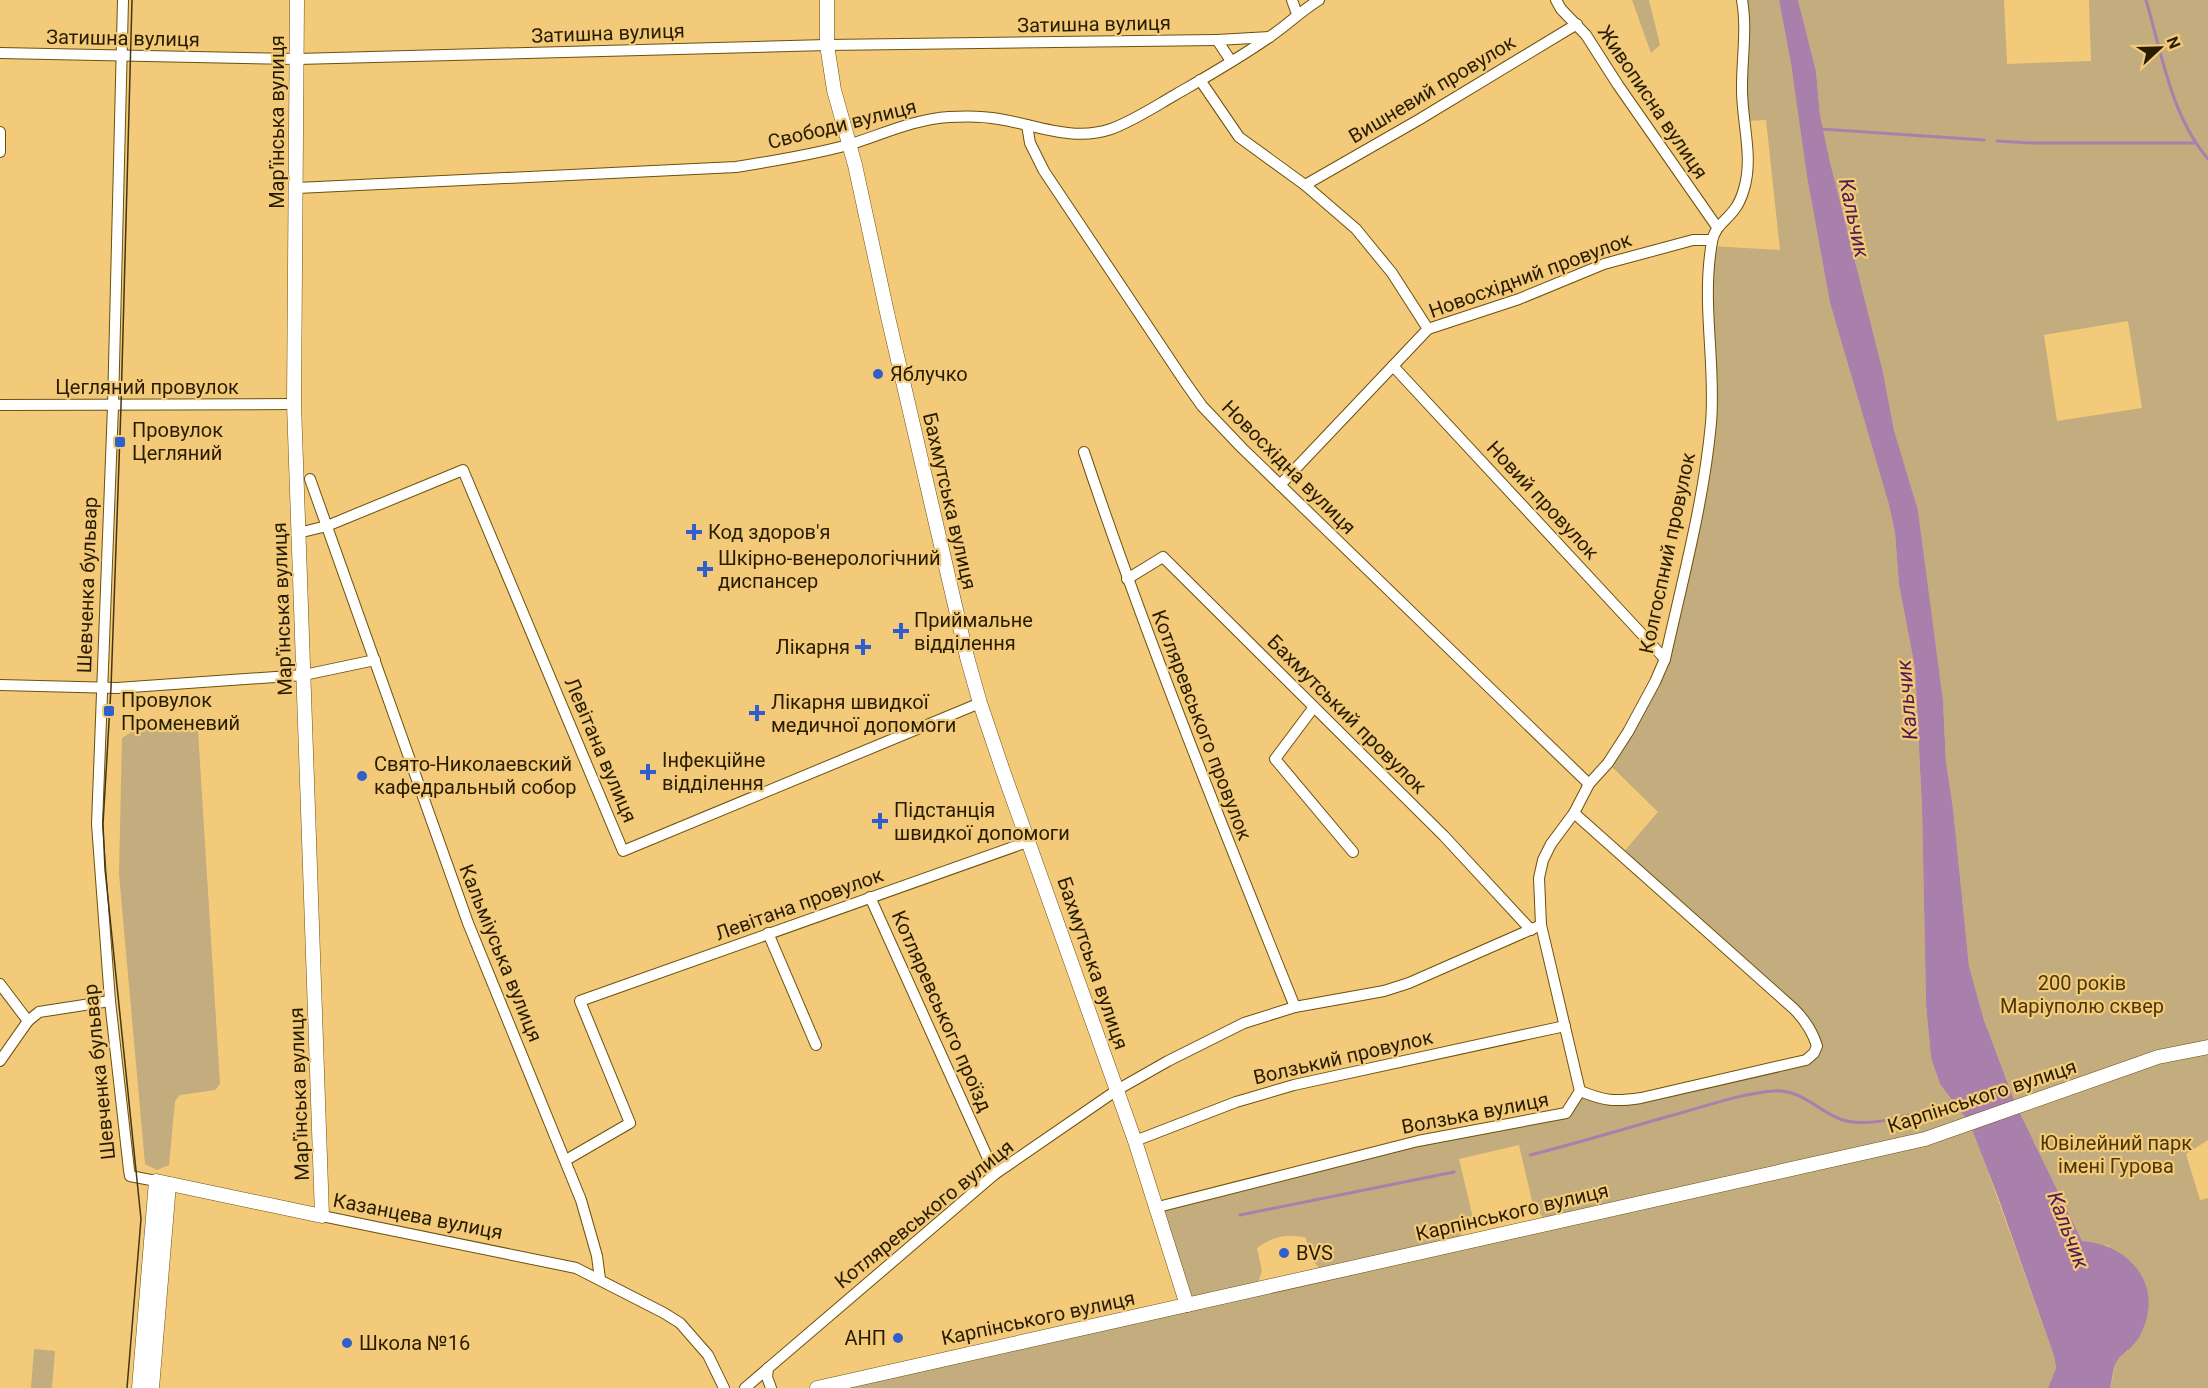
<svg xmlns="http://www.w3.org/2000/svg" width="2208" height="1388" viewBox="0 0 2208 1388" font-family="Roboto,sans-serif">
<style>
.green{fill:#c3ac7d;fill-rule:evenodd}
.water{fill:#a980ac}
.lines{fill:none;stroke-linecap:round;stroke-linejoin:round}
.stream{stroke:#a980ac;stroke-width:3}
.minor-casing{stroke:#6d510c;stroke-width:12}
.tertiary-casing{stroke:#6d510c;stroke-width:15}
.minor{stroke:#fff;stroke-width:10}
.tertiary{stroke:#fff;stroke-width:14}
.tram{stroke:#453514;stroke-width:1.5}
.poi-dot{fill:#2f5ecd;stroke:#f2ca79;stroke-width:2}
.labels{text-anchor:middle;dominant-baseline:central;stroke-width:4.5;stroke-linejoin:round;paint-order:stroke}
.street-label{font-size:20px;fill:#281c03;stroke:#f2ca79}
.poi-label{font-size:20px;fill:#281c03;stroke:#f2ca79;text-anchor:start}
.park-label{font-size:20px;fill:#4a3607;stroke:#f2ca79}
.water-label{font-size:21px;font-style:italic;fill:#4d1a53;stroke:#f2ca79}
</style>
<rect width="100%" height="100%" fill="#f2ca79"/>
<g class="green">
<polygon points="1632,0 1649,0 1660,45 1651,53"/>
<path d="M 1742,0 L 1779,0 L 1791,64 L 1807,177 L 1830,303 L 1889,505 L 1895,533 L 1899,585 L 1915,668 L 1922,809 L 1926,1005 L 1931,1058 L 1940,1084 L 1968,1121 L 1941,1130 L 1546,1221 L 1533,1205 L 1519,1145 L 1459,1159 L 1473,1218 L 1456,1241 L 1322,1271 L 1311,1259 L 1306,1238 C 1290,1233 1270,1237 1257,1248 L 1262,1271 L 1257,1286 L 1192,1300 L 1163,1205 L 1418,1141 L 1566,1113 L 1580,1091 L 1621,1101 L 1814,1053 L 1813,1034 L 1621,855 L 1658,812 L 1608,763 L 1655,682 L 1706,465 L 1711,246 L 1780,250 L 1766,120 L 1744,121 Z"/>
<path d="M 1798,0 L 2004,0 L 2007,64 L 2091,61 L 2089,0 L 2208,0 L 2208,1047 L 2016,1103 L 1984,1020 L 1969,966 L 1953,808 L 1946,762 L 1943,700 L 1918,510 L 1894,430 L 1883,372 L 1830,162 L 1820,115 L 1816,71 ZM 2128,321 L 2142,408 L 2057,421 L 2044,335 Z"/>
<polygon points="186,725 198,731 220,1084 215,1090 180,1095 175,1101 169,1165 157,1170 145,1164 119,874 122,738 138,728"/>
<polygon points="2208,1052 2208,1140 2186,1154 2200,1200 2208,1198 2208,1388 2110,1388 2117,1359 2128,1351 2109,1246 2082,1241 2019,1111 2160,1062"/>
<polygon points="1972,1127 2054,1356 2056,1368 2048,1388 838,1388"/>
<polygon points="34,1349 55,1351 52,1388 31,1388"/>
</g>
<path class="water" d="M 1779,0 L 1798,0 L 1816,71 L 1820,115 L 1830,162 L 1883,372 L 1894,430 L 1918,510 L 1943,700 L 1946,762 L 1953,808 L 1969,966 L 1984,1020 L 2017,1107 L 2082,1241 C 2127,1244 2163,1282 2143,1329 C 2140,1337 2134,1345 2127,1351 C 2124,1354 2119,1357 2117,1361 C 2113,1368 2112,1380 2110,1388 L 2048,1388 L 2056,1368 L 2054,1356 L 1998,1197 L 1970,1124 L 1940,1084 L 1931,1058 L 1926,1005 L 1922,809 L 1915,668 L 1899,585 L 1895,533 L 1889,505 L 1830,303 L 1807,177 L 1791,64 Z"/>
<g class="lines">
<g class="stream">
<path d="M 2146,0 C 2162,54 2171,116 2208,159"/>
<polyline points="1821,129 1984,140"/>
<polyline points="1997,141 2031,143 2194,143"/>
<path d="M 1530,1155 C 1582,1142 1633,1126 1684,1112 C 1712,1104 1745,1093 1774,1091 C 1801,1089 1817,1110 1840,1119 C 1870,1131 1925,1110 1956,1101"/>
<polyline points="1240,1215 1454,1172"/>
</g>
<g class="minor-casing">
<g id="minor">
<polyline points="123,0 113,406 97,824 110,1001 129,1170 130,1176 156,1181"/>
<polyline points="1292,0 1297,14"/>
<polyline points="1556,0 1561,9 1586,35 1618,85 1717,227"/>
<polyline points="0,53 297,59 827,45 1217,40"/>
<polyline points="1231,61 1217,40 1270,37"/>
<polyline points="1200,80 1239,137 1305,185 1356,229 1392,273 1428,329"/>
<polyline points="1027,125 1030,143 1044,171 1185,382 1202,406 1242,448 1589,784"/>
<polyline points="0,132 0,152"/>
<polyline points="1305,185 1420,119 1577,24"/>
<path d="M 297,188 L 736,167 C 774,161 811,155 848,145 C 881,135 914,119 949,117 C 965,116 983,116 999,119 C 1036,125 1073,142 1111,129 C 1133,121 1154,107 1175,95 C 1206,77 1238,59 1268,38 C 1286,26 1301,11 1319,0"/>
<polyline points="1393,366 1665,659"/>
<polyline points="0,405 294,404"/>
<path d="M 1084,452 C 1147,640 1221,823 1295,1007"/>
<polyline points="310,479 468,923 581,1200 597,1256 600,1279"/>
<polyline points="1280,485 1428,329 1519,299 1604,264 1693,240 1712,240"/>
<polyline points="298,533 327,526 463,470 623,851 980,703"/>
<polyline points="1127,579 1163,557 1444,836 1531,930"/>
<polyline points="0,685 117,688 304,675 375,660"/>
<polyline points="1314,707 1275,759 1353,852"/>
<path d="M 1574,813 L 1794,1009 C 1805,1020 1812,1030 1817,1046 L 1814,1053 L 1806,1060 L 1641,1098 C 1614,1102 1605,1101 1580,1091"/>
<polyline points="870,897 995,1174"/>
<polyline points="768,933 816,1045"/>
<polyline points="0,984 28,1021"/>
<polyline points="0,1061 28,1021 39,1012 110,1001"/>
<path d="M 1580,1091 L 1541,925 L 1539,878 L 1543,860 L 1551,844 L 1574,813 L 1589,784 L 1608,763 L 1628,732 L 1655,682 L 1665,659 C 1682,582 1704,501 1711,423 C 1716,362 1701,303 1712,242 C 1714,227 1726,221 1734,210 C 1739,204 1742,196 1744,189 C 1754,156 1741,119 1742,86 C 1742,58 1747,28 1742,0"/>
<polyline points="1135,1141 1236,1102 1294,1085 1565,1026"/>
<polyline points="566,1160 630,1123 580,1001 1030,841"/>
<polyline points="1158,1207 1418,1141 1566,1113 1580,1091"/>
<polyline points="322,1216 576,1268 664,1313 680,1323 708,1355 724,1388"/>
<polyline points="768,1368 767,1377 771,1388"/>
<polyline points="745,1388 995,1174 1117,1090 1168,1061 1244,1023 1295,1007 1384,991 1409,983 1541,925"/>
</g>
</g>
<g class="tertiary-casing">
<g id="tertiary">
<polyline points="827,0 827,45 834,90 855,165 888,317 967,657 980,703 1003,771 1135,1141 1187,1305"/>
<polyline points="139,1388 156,1181 322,1216 294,404 297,0"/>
<polyline points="152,1388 169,1184"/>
<polyline points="817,1388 1925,1139 2158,1057 2208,1047"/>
</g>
</g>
<use href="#minor" class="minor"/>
<use href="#tertiary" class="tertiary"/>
<polyline class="tram" points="127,1388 141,1219 105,869 103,824 111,688 121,406 132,0"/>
</g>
<g class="poi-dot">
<circle cx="878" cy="374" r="6"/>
<rect x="114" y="436" width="12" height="12" rx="3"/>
<path d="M691 523h6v6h6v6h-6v6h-6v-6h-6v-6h6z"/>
<path d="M702 560h6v6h6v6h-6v6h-6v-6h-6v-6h6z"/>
<path d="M898 622h6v6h6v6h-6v6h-6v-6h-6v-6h6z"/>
<path d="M860 638h6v6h6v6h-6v6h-6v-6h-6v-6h6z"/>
<rect x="103" y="705" width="12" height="12" rx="3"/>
<path d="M754 704h6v6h6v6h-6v6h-6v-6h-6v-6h6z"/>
<path d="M645 763h6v6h6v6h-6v6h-6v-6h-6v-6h6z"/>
<circle cx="362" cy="776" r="6"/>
<path d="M877 812h6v6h6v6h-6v6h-6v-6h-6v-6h6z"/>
<circle cx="1284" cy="1253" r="6"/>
<circle cx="898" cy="1338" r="6"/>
<circle cx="347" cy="1343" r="6"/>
</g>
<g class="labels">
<g class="street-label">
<text transform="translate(1094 24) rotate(-1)">Затишна вулиця</text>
<text transform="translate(608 33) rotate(-2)">Затишна вулиця</text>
<text transform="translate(123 38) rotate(1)">Затишна вулиця</text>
<text transform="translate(1432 89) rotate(-31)">Вишневий провулок</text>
<text transform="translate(1653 102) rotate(56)">Живописна вулиця</text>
<text transform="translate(277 122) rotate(-90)">Мар'їнська вулиця</text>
<text transform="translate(842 124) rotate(-14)">Свободи вулиця</text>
<text transform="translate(1530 275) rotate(-20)">Новосхідний провулок</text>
<text x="147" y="387">Цегляний провулок</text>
<text transform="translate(1289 467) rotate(45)">Новосхідна вулиця</text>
<text transform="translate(1543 500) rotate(47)">Новий провулок</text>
<text transform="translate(950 501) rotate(77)">Бахмутська вулиця</text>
<text transform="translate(1667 553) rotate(-78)">Колгоспний провулок</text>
<text transform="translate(87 585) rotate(-88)">Шевченка бульвар</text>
<text transform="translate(282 609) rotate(-92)">Мар'їнська вулиця</text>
<text transform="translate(1347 714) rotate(45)">Бахмутський провулок</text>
<text transform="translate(1202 725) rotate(69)">Котляревського провулок</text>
<text transform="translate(601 750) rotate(67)">Левітана вулиця</text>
<text transform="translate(799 904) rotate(-20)">Левітана провулок</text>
<text transform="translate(501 953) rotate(68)">Кальміуська вулиця</text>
<text transform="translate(1093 963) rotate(71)">Бахмутська вулиця</text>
<text transform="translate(942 1011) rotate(66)">Котляревського проїзд</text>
<text transform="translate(1343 1057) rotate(-13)">Волзький провулок</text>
<text transform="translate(99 1072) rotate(-96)">Шевченка бульвар</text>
<text transform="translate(299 1094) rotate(-92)">Мар'їнська вулиця</text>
<text transform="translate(1982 1096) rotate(-18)">Карпінського вулиця</text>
<text transform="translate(1475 1113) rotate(-11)">Волзька вулиця</text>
<text transform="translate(1512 1212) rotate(-13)">Карпінського вулиця</text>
<text transform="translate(924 1214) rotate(-39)">Котляревського вулиця</text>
<text transform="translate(418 1216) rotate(11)">Казанцева вулиця</text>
<text transform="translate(1038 1318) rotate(-12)">Карпінського вулиця</text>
</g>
<g class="poi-label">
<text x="890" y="374">Яблучко</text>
<text x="132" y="430">Провулок<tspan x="132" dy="23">Цегляний</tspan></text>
<text x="708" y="532">Код здоров'я</text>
<text x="718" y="558">Шкірно-венерологічний<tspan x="718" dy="23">диспансер</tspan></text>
<text x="914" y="620">Приймальне<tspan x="914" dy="23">відділення</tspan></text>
<text x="850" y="647" text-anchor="end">Лікарня</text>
<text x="121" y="700">Провулок<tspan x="121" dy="23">Променевий</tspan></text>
<text x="771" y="702">Лікарня швидкої<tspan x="771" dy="23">медичної допомоги</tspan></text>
<text x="662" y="760">Інфекційне<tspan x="662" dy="23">відділення</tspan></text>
<text x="374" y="764">Свято-Николаевский<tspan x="374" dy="23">кафедральный собор</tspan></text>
<text x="894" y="810">Підстанція<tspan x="894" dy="23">швидкої допомоги</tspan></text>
<text x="1296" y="1253">BVS</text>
<text x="886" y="1338" text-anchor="end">АНП</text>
<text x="359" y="1343">Школа №16</text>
</g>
<g class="park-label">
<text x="2082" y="983">200 років<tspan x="2082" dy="23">Маріуполю сквер</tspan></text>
<text x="2116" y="1143">Ювілейний парк<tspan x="2116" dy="23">імені Гурова</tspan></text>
</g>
<g class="water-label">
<text transform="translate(1854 218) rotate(78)">Кальчик</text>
<text transform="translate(1907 700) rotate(-95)">Кальчик</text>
<text transform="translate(2068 1230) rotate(69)">Кальчик</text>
</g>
</g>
<g transform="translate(2160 48) rotate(68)" stroke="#f2ca79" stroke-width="4.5" paint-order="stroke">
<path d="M0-4.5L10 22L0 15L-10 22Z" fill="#281c03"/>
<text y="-9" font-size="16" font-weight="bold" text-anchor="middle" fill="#281c03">N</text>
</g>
</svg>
